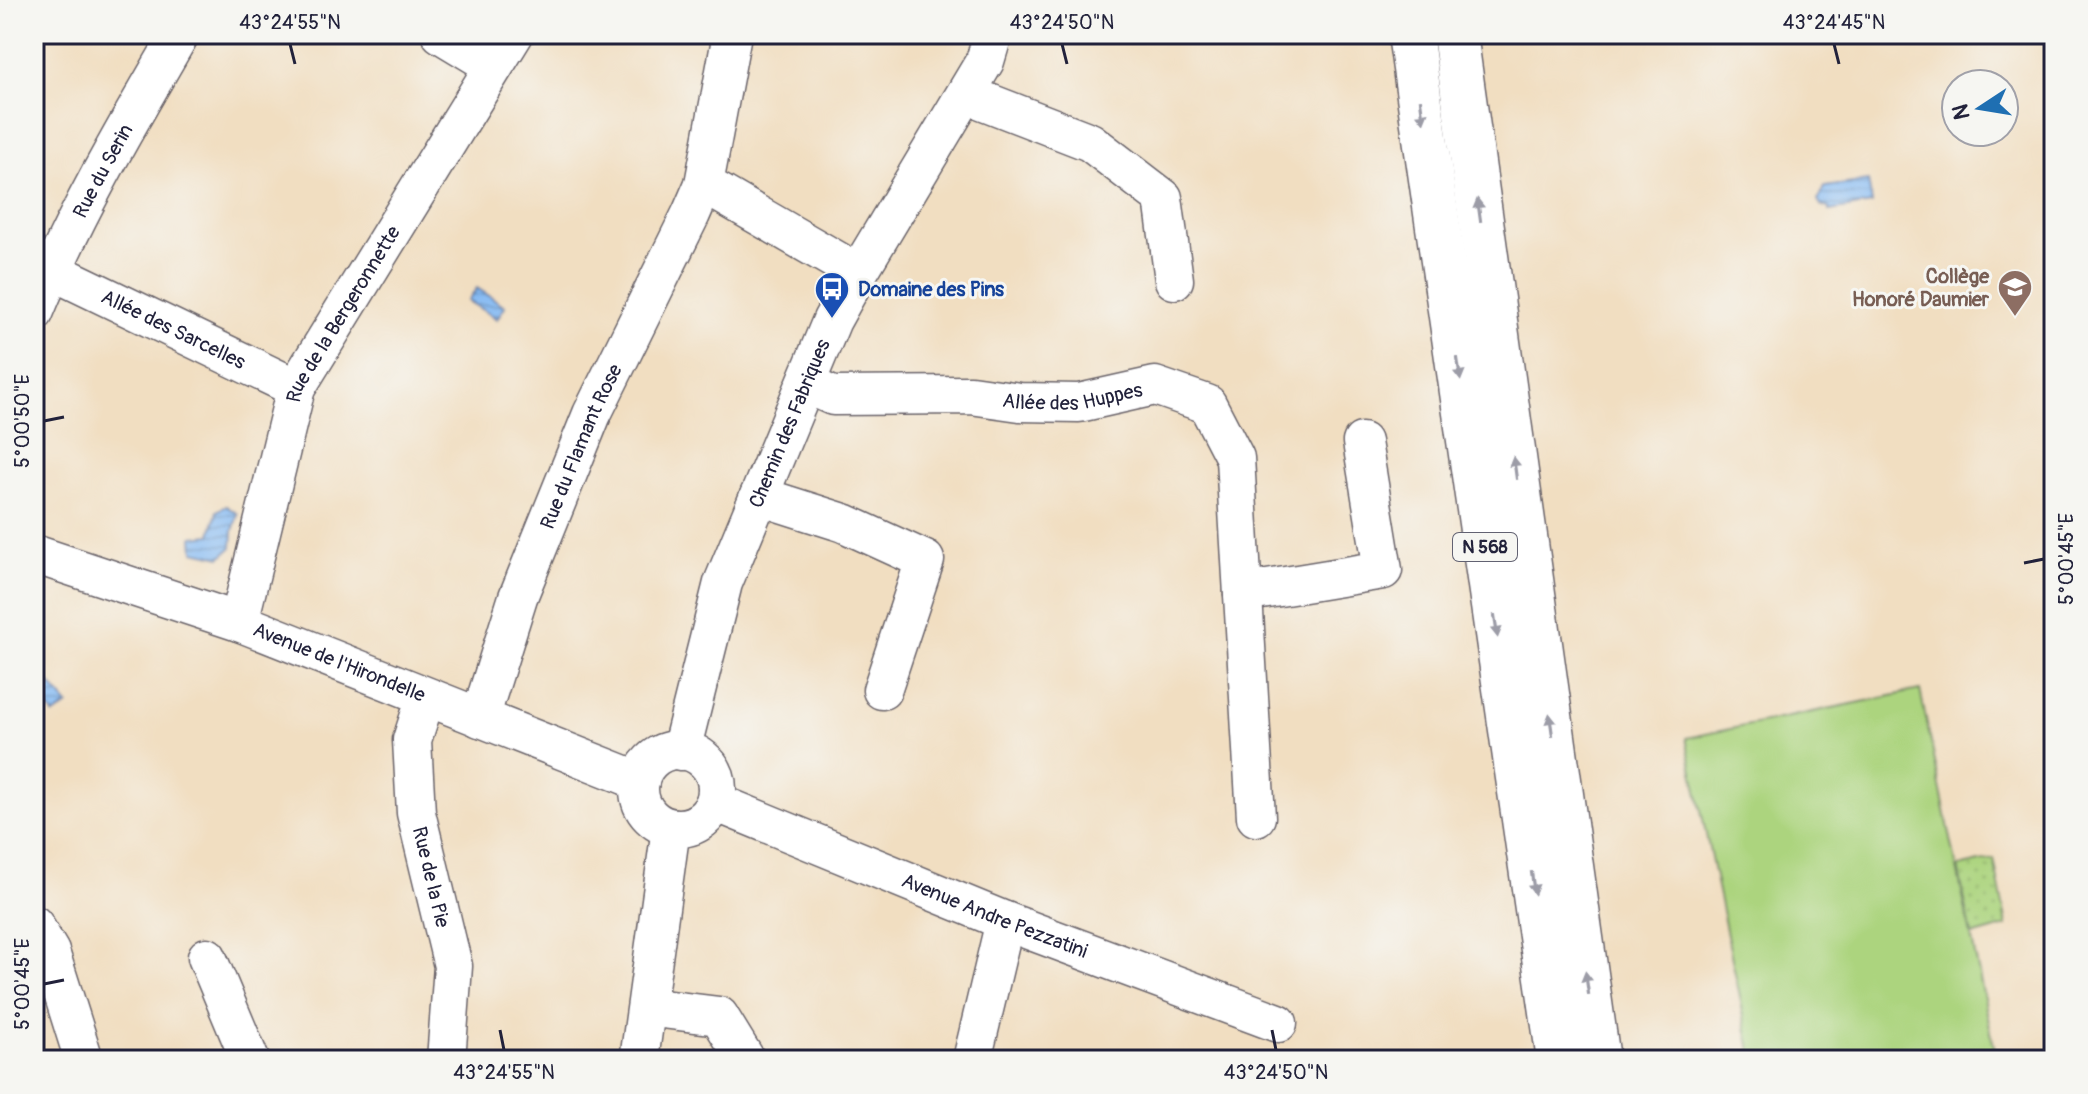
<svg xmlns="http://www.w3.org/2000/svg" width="2088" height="1094" viewBox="0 0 2088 1094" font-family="Pangolin,sans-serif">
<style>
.park{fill:url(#park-dots);stroke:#677b5c;stroke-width:2}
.pitch{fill:#acd47e;stroke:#677b5c;stroke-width:2}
.water{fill:url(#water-rules);stroke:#536e97;stroke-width:2}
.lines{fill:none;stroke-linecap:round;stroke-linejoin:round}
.minor-casing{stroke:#6a646a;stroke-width:41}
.highway-casing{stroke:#6a646a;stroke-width:47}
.minor{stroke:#fff;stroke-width:38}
.highway{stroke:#fff;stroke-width:44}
.oneway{fill:#9c9ca7}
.ticks{fill:none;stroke:#22223b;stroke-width:3}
.labels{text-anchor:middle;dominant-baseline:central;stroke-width:6;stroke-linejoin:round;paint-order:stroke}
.shield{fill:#f6f6f2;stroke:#626272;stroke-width:2}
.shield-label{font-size:18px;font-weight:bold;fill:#22223b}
.street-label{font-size:20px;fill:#22223b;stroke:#f6f6f2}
.education-label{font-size:20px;font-weight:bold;fill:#785e54;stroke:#f6f6f2;text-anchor:end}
.transit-label{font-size:20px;font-weight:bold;fill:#164399;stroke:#f6f6f2;text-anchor:start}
.neatline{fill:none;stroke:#22223b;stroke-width:3}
.ticks-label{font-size:20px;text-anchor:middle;fill:#22223b}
</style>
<defs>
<pattern id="park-dots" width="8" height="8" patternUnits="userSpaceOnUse" patternTransform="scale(2)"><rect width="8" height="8" fill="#acd47e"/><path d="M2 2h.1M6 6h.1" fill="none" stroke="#94b66e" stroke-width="1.8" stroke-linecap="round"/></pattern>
<pattern id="water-rules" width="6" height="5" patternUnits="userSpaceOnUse" patternTransform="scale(2)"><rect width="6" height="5" fill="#84b9f3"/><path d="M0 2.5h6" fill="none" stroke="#6c96c6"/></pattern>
</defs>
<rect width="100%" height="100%" fill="#f6f6f2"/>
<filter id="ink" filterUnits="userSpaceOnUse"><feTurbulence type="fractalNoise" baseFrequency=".0125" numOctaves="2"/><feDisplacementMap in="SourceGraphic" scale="16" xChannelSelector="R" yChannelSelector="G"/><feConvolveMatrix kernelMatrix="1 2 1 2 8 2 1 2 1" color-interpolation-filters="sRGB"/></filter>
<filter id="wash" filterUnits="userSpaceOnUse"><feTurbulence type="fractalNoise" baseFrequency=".006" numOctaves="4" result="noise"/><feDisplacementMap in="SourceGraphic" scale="32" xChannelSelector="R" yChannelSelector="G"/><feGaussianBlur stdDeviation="1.8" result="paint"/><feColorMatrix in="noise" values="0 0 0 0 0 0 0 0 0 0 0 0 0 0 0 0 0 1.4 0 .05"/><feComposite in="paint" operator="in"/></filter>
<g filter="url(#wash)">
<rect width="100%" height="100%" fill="#f1dec1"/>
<polygon class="park" points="1994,859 2007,926 1972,936 1958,867"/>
<polygon class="pitch" points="1920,690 1995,1051 1956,1060 1753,1060 1686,738"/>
<g class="water">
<polygon points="1868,181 1872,204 1829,211 1829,208 1821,206 1818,201 1825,187"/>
<polygon points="477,288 505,306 497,319 468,301"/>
<polygon points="226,506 238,514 233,531 232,547 221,557 194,551 193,537 211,535 217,511"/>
<polygon points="45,678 68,705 54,715 34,691 34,686"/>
</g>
</g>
<g filter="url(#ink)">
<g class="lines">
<g class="minor-casing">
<g id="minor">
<polyline points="441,34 494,66"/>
<polyline points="732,34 704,184 858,273"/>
<polyline points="966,94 1090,142 1163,198 1174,280"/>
<path id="s1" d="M 51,270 L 296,388"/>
<path id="s2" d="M 34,313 C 74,215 127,125 180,34"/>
<path id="s3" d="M 806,384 L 833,396 L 971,395 L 1020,402 L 1079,403 L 1155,386 L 1207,404 L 1235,458 L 1256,817"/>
<polyline points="759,496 844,523 925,560 882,690"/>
<path id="s4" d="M 34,554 L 239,622 L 640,781"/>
<polyline points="1243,593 1383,570 1362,442"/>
<path id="s5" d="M 239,622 L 296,388 L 514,34"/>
<path id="s6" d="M 426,697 L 412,740 L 416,813 L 453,966 L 446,1060"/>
<path id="s7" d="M 480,718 L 518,597 L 592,414 L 691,214 L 704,184"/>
<circle cx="678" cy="789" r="39"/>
<path id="s8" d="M 681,751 L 723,583 L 832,320 L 858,273 L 985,61 L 993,34"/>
<path id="s9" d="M 715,802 L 1005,921 L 1278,1023"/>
<polyline points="34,925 50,952 84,1060"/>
<polyline points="207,957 250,1060"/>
<polyline points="647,1011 662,1009 719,1016 746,1060"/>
<polyline points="639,1060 671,828"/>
<polyline points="972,1060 1005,921"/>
</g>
</g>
<g class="highway-casing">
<g id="highway">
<polyline points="1410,34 1559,1060"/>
<polyline points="1455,34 1598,1060"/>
</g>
</g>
<use href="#minor" class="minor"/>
<use href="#highway" class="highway"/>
</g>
<defs><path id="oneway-solid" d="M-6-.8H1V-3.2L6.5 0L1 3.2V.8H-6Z" transform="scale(2)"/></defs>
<g class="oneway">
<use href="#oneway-solid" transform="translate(1422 111) rotate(82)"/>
<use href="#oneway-solid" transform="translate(1479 210) rotate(-98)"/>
<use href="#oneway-solid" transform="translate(1459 369) rotate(82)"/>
<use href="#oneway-solid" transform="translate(1515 468) rotate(-98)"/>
<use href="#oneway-solid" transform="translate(1496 626) rotate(82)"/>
<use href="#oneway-solid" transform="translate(1551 725) rotate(-98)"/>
<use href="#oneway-solid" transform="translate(1533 883) rotate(82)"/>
<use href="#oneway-solid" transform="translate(1587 983) rotate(-98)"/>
</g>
</g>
<path class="ticks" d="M 290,44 L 295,64M 1062,44 L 1067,64M 1834,44 L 1839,64M 44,421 L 64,417M 2024,563 L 2044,559M 44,984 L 64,980M 500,1030 L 504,1050M 1272,1030 L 1276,1050"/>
<defs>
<g id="school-pin" transform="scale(1.8)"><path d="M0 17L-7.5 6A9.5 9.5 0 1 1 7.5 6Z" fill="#8d6e63" stroke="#f6f6f2"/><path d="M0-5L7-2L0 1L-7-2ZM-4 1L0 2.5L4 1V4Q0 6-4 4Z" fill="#fff"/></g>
<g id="bus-pin" transform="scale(1.8)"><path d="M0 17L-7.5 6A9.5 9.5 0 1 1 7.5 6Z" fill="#1a4fb4" stroke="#f6f6f2"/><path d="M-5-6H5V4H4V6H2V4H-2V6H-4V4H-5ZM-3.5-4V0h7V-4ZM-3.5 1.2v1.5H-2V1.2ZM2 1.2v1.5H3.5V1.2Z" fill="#fff"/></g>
</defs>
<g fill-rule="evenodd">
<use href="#school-pin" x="2015" y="287"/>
<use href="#bus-pin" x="832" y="289"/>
</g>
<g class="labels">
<rect class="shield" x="1453" y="533" width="64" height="28" rx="6"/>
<g class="shield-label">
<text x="1485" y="547">N 568</text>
</g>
<g class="street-label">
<text stroke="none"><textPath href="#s2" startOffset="158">Rue du Serin</textPath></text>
<text stroke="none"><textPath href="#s5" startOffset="328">Rue de la Bergeronnette</textPath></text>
<text stroke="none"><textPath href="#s1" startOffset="136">Allée des Sarcelles</textPath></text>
<text stroke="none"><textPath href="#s3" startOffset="270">Allée des Huppes</textPath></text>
<text stroke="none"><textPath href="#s8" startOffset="346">Chemin des Fabriques</textPath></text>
<text stroke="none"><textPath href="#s7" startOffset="290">Rue du Flamant Rose</textPath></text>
<text stroke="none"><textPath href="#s4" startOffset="324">Avenue de l'Hirondelle</textPath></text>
<text stroke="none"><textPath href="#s6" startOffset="184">Rue de la Pie</textPath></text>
<text stroke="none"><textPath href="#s9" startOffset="302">Avenue Andre Pezzatini</textPath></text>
</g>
<g class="education-label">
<text x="1989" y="276">Collège<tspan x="1989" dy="23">Honoré Daumier</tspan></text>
</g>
<g class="transit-label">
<text x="858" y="289">Domaine des Pins</text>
</g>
</g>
<rect width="2088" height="1094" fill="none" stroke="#f6f6f2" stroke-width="88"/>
<g transform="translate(1980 108) rotate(258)"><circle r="38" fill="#f6f6f2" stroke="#a1a1a9" stroke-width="2"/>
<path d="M0-6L14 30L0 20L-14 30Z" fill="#1f6fb2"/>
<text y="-12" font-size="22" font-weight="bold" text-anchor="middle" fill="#22223b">N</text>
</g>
<rect x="44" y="44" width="2000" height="1006" class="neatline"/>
<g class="ticks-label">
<text x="290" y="29">43°24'55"N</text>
<text x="1062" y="29">43°24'50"N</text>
<text x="1834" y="29">43°24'45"N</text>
<text transform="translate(22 421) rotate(-90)" y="7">5°00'50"E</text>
<text transform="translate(2066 559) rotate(-90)" y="7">5°00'45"E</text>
<text transform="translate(22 984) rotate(-90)" y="7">5°00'45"E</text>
<text x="504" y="1079">43°24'55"N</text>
<text x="1276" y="1079">43°24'50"N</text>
</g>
</svg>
